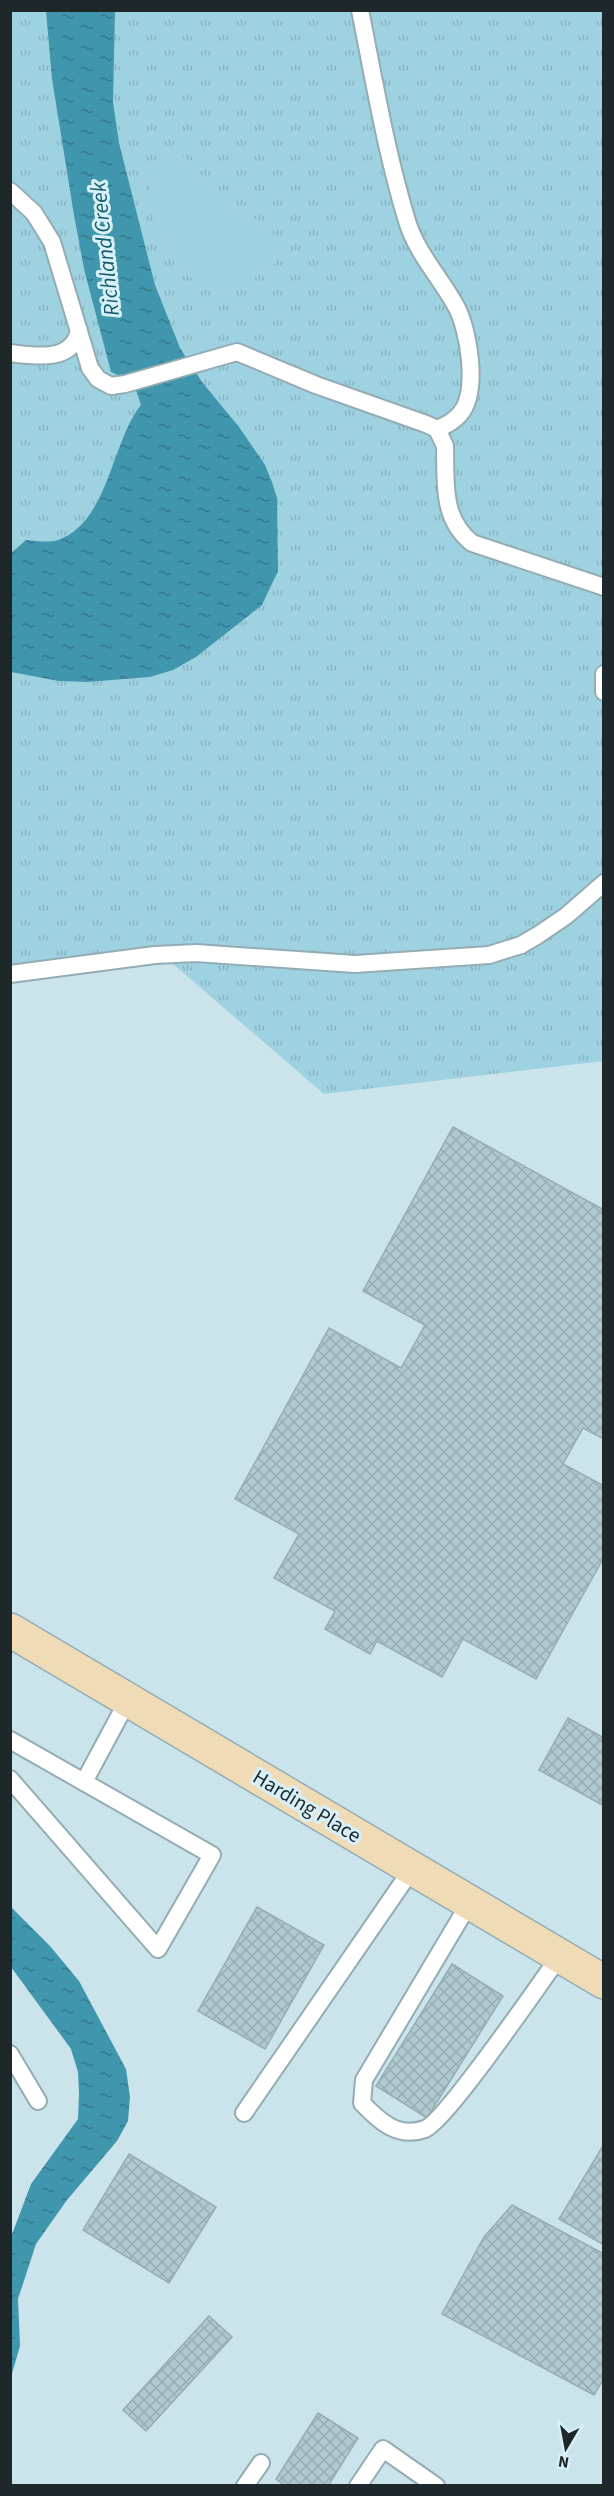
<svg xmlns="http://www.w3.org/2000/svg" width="614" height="2496" viewBox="0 0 614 2496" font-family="'Source Sans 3',sans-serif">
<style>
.grass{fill:url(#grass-tufts)}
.garden{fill:#9fd2e1}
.water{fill:url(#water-ripples)}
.building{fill:url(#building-cross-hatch);stroke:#94acb4;stroke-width:1.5}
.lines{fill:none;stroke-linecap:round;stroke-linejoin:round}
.lane-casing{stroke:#94acb3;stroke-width:20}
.secondary-casing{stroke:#94acb3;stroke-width:36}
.lane{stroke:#fff;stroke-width:16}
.secondary{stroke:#efdbb6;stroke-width:33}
.labels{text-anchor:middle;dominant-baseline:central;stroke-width:6;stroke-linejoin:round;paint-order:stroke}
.street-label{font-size:21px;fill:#1e282b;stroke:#d8f1f9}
.water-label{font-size:22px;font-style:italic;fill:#155b6c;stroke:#d8f1f9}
</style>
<defs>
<pattern id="grass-tufts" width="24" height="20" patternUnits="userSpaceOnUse" patternTransform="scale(1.5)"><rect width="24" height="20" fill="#9fd2e1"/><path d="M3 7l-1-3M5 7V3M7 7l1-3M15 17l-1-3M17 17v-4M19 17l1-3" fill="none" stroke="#88b4c1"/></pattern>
<pattern id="water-ripples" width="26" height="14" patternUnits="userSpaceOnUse" patternTransform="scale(1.5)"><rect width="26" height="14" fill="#4096ac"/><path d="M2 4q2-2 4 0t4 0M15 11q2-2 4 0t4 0" fill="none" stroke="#357a8c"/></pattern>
<pattern id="building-cross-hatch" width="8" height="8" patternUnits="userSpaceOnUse" patternTransform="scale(1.5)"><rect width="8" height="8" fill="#b0c9d0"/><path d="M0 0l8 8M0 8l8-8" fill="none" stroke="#97adb3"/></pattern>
</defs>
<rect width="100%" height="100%" fill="#cbe4ec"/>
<polygon class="grass" points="10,11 603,11 603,1061 324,1094 166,958 11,980"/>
<path class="garden" d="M 174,153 C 196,159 203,182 219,197 C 238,213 293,227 276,261 C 270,274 247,282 233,283 C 217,285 197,284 185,273 C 160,253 126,164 174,153 Z"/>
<g class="water">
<path d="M 46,11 L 115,11 L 113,102 L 119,143 L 155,285 L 180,348 L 202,382 L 239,427 L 265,465 L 272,482 L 277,498 L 278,571 L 262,605 L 196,657 L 173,670 L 150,677 L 87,682 L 59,681 L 11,672 L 10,554 L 26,540 C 36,541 49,543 58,540 C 109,522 111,442 141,405 L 130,373 L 120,376 L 111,372 L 84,269 L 74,215 L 52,79 Z"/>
<polygon points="11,1907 50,1946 79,1981 126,2069 130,2097 128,2121 117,2141 67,2200 36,2244 18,2299 20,2346 11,2377 11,2237 31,2184 78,2119 79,2093 78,2072 71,2049 11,1967"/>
</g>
<g class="building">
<polygon points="453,1127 604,1210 604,1439 583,1428 563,1464 604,1486 604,1557 536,1679 463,1639 442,1677 377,1641 370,1654 325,1629 335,1611 274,1578 299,1534 235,1499 329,1328 401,1368 425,1325 363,1291"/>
<polygon points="568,1718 604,1738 604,1806 539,1770"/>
<polygon points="257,1907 324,1945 265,2049 198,2011"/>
<polygon points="452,1964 503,1996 427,2118 376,2086"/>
<polygon points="604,2144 604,2245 559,2219"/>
<polygon points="129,2154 216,2207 169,2283 83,2230"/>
<polygon points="512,2205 604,2254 604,2378 594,2395 442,2314 484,2237"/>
<polygon points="209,2316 232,2337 146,2431 123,2410"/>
<polygon points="318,2413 358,2438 328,2486 286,2486 276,2479"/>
</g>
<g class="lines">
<g class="lane-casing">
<g id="lane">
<path d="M 360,10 C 374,80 386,152 407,221 C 417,254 441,278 457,308 C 469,332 479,392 460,414 C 454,421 445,426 437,429"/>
<path d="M 10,191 L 34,213 L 52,242 L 90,368 L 98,379 L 111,386 L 125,384 L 237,352 L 316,385 L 426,424 L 437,429 L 445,446 C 446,482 441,518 472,543 L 604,587"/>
<path d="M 10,353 C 34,356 73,363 79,330"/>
<polyline points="604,674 604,692"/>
<polyline points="10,974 155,955 196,953 355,964 489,955 521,945 538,935 566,916 604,883"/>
<polyline points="10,1740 212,1855 158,1949 10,1779"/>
<polyline points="84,1782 128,1700"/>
<path d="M 470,1902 L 364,2080 L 362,2103 C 379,2121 398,2139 425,2129 C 447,2120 539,1984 560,1956"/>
<polyline points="10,2054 38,2101"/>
<polyline points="244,2113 412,1869"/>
<polyline points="245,2486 261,2463"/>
<polyline points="358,2486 383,2449 436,2486"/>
</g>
</g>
<g class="secondary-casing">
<polyline id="secondary" points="10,1630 604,1982"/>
</g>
<use href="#lane" class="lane"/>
<use href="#secondary" class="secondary"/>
</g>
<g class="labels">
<g class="street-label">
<text transform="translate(307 1806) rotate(31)">Harding Place</text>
</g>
<g class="water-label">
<text transform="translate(105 249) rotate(-96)">Richland Creek</text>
</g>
</g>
<rect width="614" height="2496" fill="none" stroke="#1e282b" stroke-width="24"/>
<g transform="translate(566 2448) rotate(190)" stroke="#d8f1f9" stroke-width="4.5" paint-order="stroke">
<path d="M0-4.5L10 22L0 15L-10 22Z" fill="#1e282b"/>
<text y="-9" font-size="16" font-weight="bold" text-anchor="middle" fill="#1e282b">N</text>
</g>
</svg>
